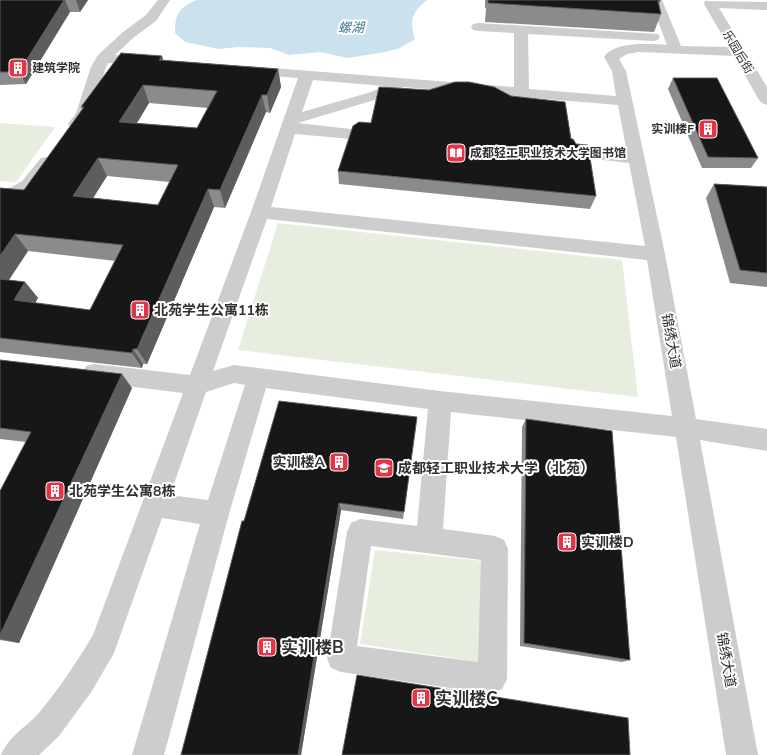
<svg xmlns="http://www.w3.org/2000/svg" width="767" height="755" viewBox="0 0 767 755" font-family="'Nunito Sans','Noto Sans SC',sans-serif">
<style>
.green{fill:#e7eddf}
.water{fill:#cbe1ed}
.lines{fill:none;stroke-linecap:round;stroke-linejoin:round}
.minor{fill:#cdcdcd;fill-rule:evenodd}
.wall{fill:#8b8b8b;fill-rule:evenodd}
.shaded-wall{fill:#5d5d5d}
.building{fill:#171717;stroke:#5d5d5d;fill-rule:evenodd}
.labels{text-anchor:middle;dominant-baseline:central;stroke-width:4;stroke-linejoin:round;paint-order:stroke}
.far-street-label{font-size:12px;fill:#303030;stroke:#fff}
.far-poi-label{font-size:12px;font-weight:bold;fill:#303030;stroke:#fff;text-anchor:start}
.far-water-label{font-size:13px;font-style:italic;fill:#3e7593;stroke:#fff}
.poi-label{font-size:14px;font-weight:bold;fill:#303030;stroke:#fff;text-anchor:start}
.street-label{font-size:14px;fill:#303030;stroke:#fff}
.near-poi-label{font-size:17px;font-weight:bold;fill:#303030;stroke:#fff;text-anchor:start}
</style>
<rect width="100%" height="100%" fill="#fff"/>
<g class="green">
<polygon points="0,123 55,127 16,182 0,181"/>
<polygon points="278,223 622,260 638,397 238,350"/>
<polygon points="375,550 483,561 479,662 360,644"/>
</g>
<path class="water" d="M 197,0 L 427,0 C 412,12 409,20 415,39 L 400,48 L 386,52 L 347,58 L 321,52 L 289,55 L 270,48 L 237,47 L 219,49 L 185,42 L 175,33 C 175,14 179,7 197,0 Z"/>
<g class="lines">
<g class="minor">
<path d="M 158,0 L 170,0 L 156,21 L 133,38 L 115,55 L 150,59 L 152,62 L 150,65 L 145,66 L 108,63 C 99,79 96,134 70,127 L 68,124 L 76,113 L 91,67 L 98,55 L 123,32 L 146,15 Z"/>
<path d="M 650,0 L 662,0 L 681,46 L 729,47 L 704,4 L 705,1 L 767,2 L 767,10 L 719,8 L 767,87 L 767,105 L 762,103 L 759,100 L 734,56 L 639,52 L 627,54 L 619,59 L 626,71 L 665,254 L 696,419 L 767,429 L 767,451 L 700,440 L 758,755 L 726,755 L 676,437 L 451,412 L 443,529 L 495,536 L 504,540 L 508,549 L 507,679 L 502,689 L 492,694 L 341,672 L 331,668 L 327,658 L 347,532 L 351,523 L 360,519 L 417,526 L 428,409 L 266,388 L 229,514 L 164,755 L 132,755 L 200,524 L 162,518 L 114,653 L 92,691 L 59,736 L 39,755 L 1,755 C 9,736 24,729 38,714 C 59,689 76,663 93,635 L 183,393 L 94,382 L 86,380 L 83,373 L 86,366 L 94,364 L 190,375 L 251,212 L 298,78 L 249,74 L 244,73 L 242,70 L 244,67 L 249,66 L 514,87 L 514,33 L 478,31 L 473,30 L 471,27 L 473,24 L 478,23 L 658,34 L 660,37 L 658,40 L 653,41 L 528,34 L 529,89 L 616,96 L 612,71 L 604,57 C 615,41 650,44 667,45 ZM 313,80 L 384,86 L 371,92 L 302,112 ZM 404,87 L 618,105 L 627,153 L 578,147 L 572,148 L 570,152 L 572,156 L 578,157 L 629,163 L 645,246 L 271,207 L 295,134 L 351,139 L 357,137 L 359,134 L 357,131 L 351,129 L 298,123 L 381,98 ZM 267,219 L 647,260 L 672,416 L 440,391 L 234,365 L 213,371 ZM 234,383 L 245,385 L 208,500 L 170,495 L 206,392 ZM 371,546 L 481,560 L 478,662 L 357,646 Z"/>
<path d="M 47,157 L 53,158 L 55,162 C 43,182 23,201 0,208 L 0,194 L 22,181 L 41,158 Z"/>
</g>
</g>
<g class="wall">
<polygon points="0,0 88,0 80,12 70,12 26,84 0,85"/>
<polygon points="485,0 660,0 660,1 659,5 661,14 654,32 485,22 486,8 485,8"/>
<path d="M 162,56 L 163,60 L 278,69 L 281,87 L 270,113 L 266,112 L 225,208 L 214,207 L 147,364 L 143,364 L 142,368 L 0,352 L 0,188 L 24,190 L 83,110 L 81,107 ZM 149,103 L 208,108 L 197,128 L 137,123 ZM 107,176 L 170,182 L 158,205 L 93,198 ZM 28,251 L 116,261 L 90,310 L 35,303 L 38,298 L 25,282 L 9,280 Z"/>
<polygon points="673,78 758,158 751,168 702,168 668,89"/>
<polygon points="371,123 571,139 596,196 590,209 339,184 338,171"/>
<polygon points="714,184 767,187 767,287 730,283 706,198"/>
<polygon points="0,360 132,388 19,643 0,640 0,491 26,442 0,439"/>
<polygon points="526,419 630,660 622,662 520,646 522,427"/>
<polygon points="416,426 403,519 341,510 301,755 181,755 244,521"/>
</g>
<g class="shaded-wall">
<polygon points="64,0 65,0 70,12 26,84 19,72"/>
<polygon points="76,0 88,0 80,12"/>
<polygon points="162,56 167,74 159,60"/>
<polygon points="278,69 281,87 270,113 267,95"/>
<polygon points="143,85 149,103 127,139 119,122"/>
<polygon points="262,95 266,112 225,208 220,190"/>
<polygon points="98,158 107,176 83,214 73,196"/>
<polygon points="208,189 214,207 147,364 137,349"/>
<polygon points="15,234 28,251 0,293 0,256"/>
<polygon points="25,282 38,298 28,316 14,300"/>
<polygon points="133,349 143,364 142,368 132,353"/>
<polygon points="122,374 132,388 19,643 0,639 0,635"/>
<polygon points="339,503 341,510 301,755 298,755"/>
</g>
<g class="building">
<polygon points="0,0 64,0 19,72 0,72"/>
<polygon points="488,0 660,0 660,1 658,1 661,14 488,3"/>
<path d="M 121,53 L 162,56 L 159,60 L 278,69 L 267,95 L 262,95 L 220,190 L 208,189 L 137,349 L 133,349 L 132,353 L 0,338 L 0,279 L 25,282 L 14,300 L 90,310 L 123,245 L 15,234 L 0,256 L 0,188 L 24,190 L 84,107 L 81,107 ZM 143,85 L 217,91 L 197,128 L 119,122 ZM 98,158 L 178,165 L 158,205 L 73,196 Z"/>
<polygon points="673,78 717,78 758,158 708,157"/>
<polygon points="455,82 469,82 494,87 511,96 565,102 571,139 573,139 576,144 588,145 596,196 338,171 353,126 359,122 371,123 379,87 429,90"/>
<polygon points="714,184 767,187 767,273 740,270"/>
<polygon points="0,360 122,374 0,635 0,491 31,432 0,428"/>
<polygon points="279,401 417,417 404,512 339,503 298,755 181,755 242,521 244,521"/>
<polygon points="526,419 612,431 630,660 524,643"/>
<polygon points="357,675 628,718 630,755 342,755"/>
</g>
<defs>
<g id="building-square" transform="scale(1)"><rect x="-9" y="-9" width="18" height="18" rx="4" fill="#e53447" stroke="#fff"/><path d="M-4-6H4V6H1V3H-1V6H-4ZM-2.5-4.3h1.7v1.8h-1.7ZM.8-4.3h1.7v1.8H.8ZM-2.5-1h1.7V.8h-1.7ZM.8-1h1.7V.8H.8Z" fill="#fff"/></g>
<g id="library-square" transform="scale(1)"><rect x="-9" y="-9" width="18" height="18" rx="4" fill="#e53447" stroke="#fff"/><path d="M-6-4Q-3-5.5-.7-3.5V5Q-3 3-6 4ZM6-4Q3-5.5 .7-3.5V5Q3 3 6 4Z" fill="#fff"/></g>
<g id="university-square" transform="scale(1)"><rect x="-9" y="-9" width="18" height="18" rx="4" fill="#e53447" stroke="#fff"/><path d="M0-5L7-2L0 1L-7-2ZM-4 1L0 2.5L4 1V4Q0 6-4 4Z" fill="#fff"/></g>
</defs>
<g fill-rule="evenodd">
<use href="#building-square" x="18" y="68"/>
<use href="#building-square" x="708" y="129"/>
<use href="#library-square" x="456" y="153"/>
<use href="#building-square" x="140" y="310"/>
<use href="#building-square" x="339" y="462"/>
<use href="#university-square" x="384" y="468"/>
<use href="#building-square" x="55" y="491"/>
<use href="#building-square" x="567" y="542"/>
<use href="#building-square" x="267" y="647"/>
<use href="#building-square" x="421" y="698"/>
</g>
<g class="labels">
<g class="far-street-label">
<text transform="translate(738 52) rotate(59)">乐园后街</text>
</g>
<g class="far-poi-label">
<text x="32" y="68">建筑学院</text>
<text x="694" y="129" text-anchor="end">实训楼F</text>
<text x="470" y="153">成都轻工职业技术大学图书馆</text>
</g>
<g class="far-water-label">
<text x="351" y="28">螺湖</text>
</g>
<g class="poi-label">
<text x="154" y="310">北苑学生公寓11栋</text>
<text x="325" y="462" text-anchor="end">实训楼A</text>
<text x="398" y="468">成都轻工职业技术大学（北苑）</text>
<text x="69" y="491">北苑学生公寓8栋</text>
<text x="581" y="542">实训楼D</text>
</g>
<g class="street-label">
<text transform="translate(671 341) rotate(80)">锦绣大道</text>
<text transform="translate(726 660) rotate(80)">锦绣大道</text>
</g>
<g class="near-poi-label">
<text x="281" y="647">实训楼B</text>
<text x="435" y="698">实训楼C</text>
</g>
</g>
</svg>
